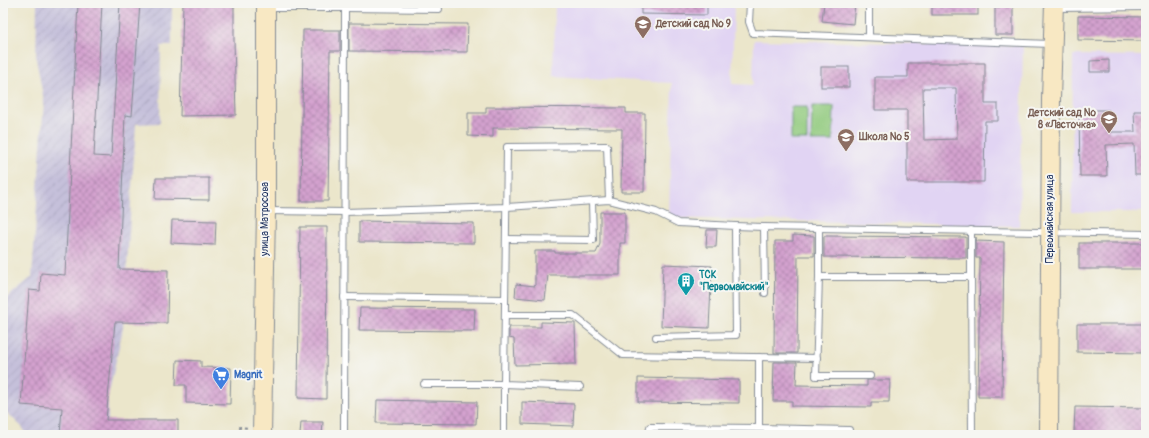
<svg xmlns="http://www.w3.org/2000/svg" width="1149" height="438" viewBox="0 0 1149 438" font-family="Pangolin,sans-serif">
<style>
.built{fill:#e1d4f3}
.industrial{fill:url(#industrial-furrows)}
.park{fill:#8fc97c;stroke:#557c6d}
.building{fill:url(#building-cross-hatch);fill-rule:evenodd}
.lines{fill:none;stroke-linecap:round;stroke-linejoin:round}
.lane-casing{stroke:#838a94;stroke-width:8}
.secondary-casing{stroke:#838a94;stroke-width:20}
.path{stroke:#838a94;stroke-width:2;stroke-dasharray:3 3;stroke-linecap:butt}
.lane{stroke:#fff;stroke-width:6}
.secondary{stroke:#f8e8c3;stroke-width:18}
.labels{text-anchor:middle;dominant-baseline:central;stroke-width:4;stroke-linejoin:round;paint-order:stroke}
.education-label{font-size:10px;font-weight:bold;fill:#785e54;stroke:#f6f6f2;text-anchor:start}
.street-label{font-size:10px;fill:#1b2f5e;stroke:#f6f6f2}
.culture-label{font-size:10px;font-weight:bold;fill:#0d838f;stroke:#f6f6f2;text-anchor:start}
.shop-label{font-size:10px;font-weight:bold;fill:#366cbe;stroke:#f6f6f2;text-anchor:start}
</style>
<defs>
<pattern id="industrial-furrows" width="10" height="10" patternUnits="userSpaceOnUse"><rect width="10" height="10" fill="#c5c0da"/><path d="M-1 1l2-2M0 10L10 0M9 11l2-2" fill="none" stroke="#a9a5be"/></pattern>
<pattern id="building-cross-hatch" width="8" height="8" patternUnits="userSpaceOnUse"><rect width="8" height="8" fill="#d4a2cf"/><path d="M0 0l8 8M0 8l8-8" fill="none" stroke="#ab84ab"/></pattern>
</defs>
<rect width="100%" height="100%" fill="#f6f6f2"/>
<filter id="ink" filterUnits="userSpaceOnUse"><feTurbulence type="fractalNoise" baseFrequency=".025" numOctaves="2"/><feDisplacementMap in="SourceGraphic" scale="8" xChannelSelector="R" yChannelSelector="G"/><feConvolveMatrix kernelMatrix="1 2 1 2 8 2 1 2 1" color-interpolation-filters="sRGB"/></filter>
<filter id="wash" filterUnits="userSpaceOnUse"><feTurbulence type="fractalNoise" baseFrequency=".012" numOctaves="4" result="noise"/><feDisplacementMap in="SourceGraphic" scale="16" xChannelSelector="R" yChannelSelector="G"/><feGaussianBlur stdDeviation="0.9" result="paint"/><feColorMatrix in="noise" values="0 0 0 0 0 0 0 0 0 0 0 0 0 0 0 0 0 1.4 0 .05"/><feComposite in="paint" operator="in"/></filter>
<g filter="url(#wash)">
<rect width="100%" height="100%" fill="#ebe6cb"/>
<g class="built">
<polygon points="555,3 734,3 732,84 753,85 754,40 1023,46 1019,226 669,218 672,83 553,76"/>
<polygon points="1073,55 1146,56 1146,212 1072,212"/>
</g>
<polygon class="industrial" points="37,3 172,3 172,46 161,46 160,123 136,124 123,328 108,397 108,435 25,435 23,428 3,409 3,301 32,277 44,101 36,59"/>
<g class="park">
<polygon points="812,106 834,106 833,141 811,141"/>
<rect x="791" y="107" width="16" height="33"/>
</g>
<g id="blocks">
<g class="building">
<polygon points="78,3 102,3 94,156 111,157 120,3 140,3 132,116 125,115 119,269 168,270 167,323 115,322 106,420 178,420 178,435 60,435 62,408 21,405 29,290 40,291 41,273 65,275"/>
<polygon points="183,3 234,3 234,40 236,115 180,116"/>
<polygon points="641,3 707,3 707,15 641,14"/>
<polygon points="824,3 855,3 853,24 822,21"/>
<rect x="932" y="3" width="46" height="12"/>
<polygon points="999,3 1013,3 1013,35 995,35 995,8 999,8"/>
<polygon points="1078,16 1146,17 1146,41 1078,40"/>
<polygon points="349,23 468,24 467,52 349,51"/>
<polygon points="303,30 340,30 340,51 330,51 328,201 301,201"/>
<polygon points="1109,60 1109,72 1090,72 1090,61"/>
<path d="M 908,63 L 985,63 L 985,104 L 998,104 L 998,121 L 985,121 L 984,182 L 907,182 L 907,110 L 875,110 L 875,77 L 908,77 ZM 923,88 L 956,88 L 957,139 L 924,140 Z"/>
<rect x="821" y="67" width="28" height="20"/>
<polygon points="486,107 626,108 626,113 645,113 644,192 621,192 622,129 493,128 493,137 468,136 468,113 486,113"/>
<polygon points="1079,110 1109,110 1109,132 1135,132 1134,111 1146,111 1146,175 1135,175 1134,144 1106,145 1107,176 1080,176"/>
<polygon points="156,178 209,178 209,200 155,199"/>
<polygon points="600,212 625,212 625,243 620,243 620,275 548,275 545,300 515,297 516,284 535,286 535,251 555,251 555,253 596,253 600,244"/>
<polygon points="172,220 216,221 215,245 171,243"/>
<polygon points="359,221 474,223 474,243 359,242"/>
<polygon points="300,227 327,227 326,399 298,398"/>
<polygon points="707,230 717,230 716,247 706,247"/>
<polygon points="793,235 814,236 814,256 798,256 797,353 774,353 775,241 793,241"/>
<polygon points="824,236 966,237 966,258 824,257"/>
<polygon points="976,237 976,241 1004,242 1002,397 978,397 980,258 976,258"/>
<rect x="1079" y="243" width="67" height="26"/>
<polygon points="663,264 712,266 709,328 661,326"/>
<polygon points="360,308 475,309 474,331 359,330"/>
<polygon points="541,322 575,323 576,364 515,365 514,339 509,338 509,327 541,327"/>
<polygon points="1077,324 1146,324 1146,353 1077,352"/>
<polygon points="177,360 201,361 201,367 231,368 230,404 186,403 186,385 176,385"/>
<polygon points="774,362 797,362 796,385 867,386 867,380 890,380 889,402 871,402 871,407 792,406 792,401 773,401"/>
<polygon points="638,378 739,380 739,403 638,402"/>
<polygon points="377,400 477,402 476,424 376,423"/>
<polygon points="522,402 574,404 573,426 522,424"/>
<polygon points="1075,407 1146,408 1146,434 1074,433"/>
<polygon points="301,422 323,422 322,435 300,435"/>
</g>
</g>
</g>
<g filter="url(#ink)">
<use href="#blocks" fill-opacity="0" stroke="#838a94" stroke-width="1"/>
<g class="lines">
<g class="lane-casing">
<g id="lane">
<polyline points="750,3 749,22 753,33 1050,44"/>
<polyline points="267,8 345,8 344,435"/>
<polyline points="345,8 439,9"/>
<polyline points="1056,8 1146,7"/>
<polyline points="869,37 869,3"/>
<polyline points="267,211 345,212 507,207 609,200 656,212 678,223 735,226 736,335 656,337"/>
<polyline points="735,226 764,227"/>
<polyline points="971,230 971,277"/>
<polyline points="506,239 593,240 592,202"/>
<polyline points="819,277 819,228"/>
<polyline points="765,293 764,227 1146,234"/>
<polyline points="344,297 505,299"/>
<polyline points="505,315 573,315 623,355 817,358"/>
<polyline points="870,376 816,376 819,277 971,277 972,435"/>
<polyline points="424,384 504,384 504,435"/>
<polyline points="580,387 504,384 507,147 607,146 609,200"/>
<polyline points="759,428 849,430 849,435"/>
<polyline points="649,435 650,427 759,428 759,357"/>
</g>
</g>
<g class="secondary-casing">
<g id="secondary">
<polyline points="262,435 266,211 266,3"/>
<polyline points="1049,435 1051,99 1054,3"/>
</g>
</g>
<polyline class="path" points="239,435 240,427 249,428"/>
<use href="#lane" class="lane"/>
<use href="#secondary" class="secondary"/>
</g>
</g>
<defs>
<g id="school-pin" transform="scale(0.9)"><path d="M0 17L-7.5 6A9.5 9.5 0 1 1 7.5 6Z" fill="#8d6e63" stroke="#f6f6f2"/><path d="M0-5L7-2L0 1L-7-2ZM-4 1L0 2.5L4 1V4Q0 6-4 4Z" fill="#fff"/></g>
<g id="building-pin" transform="scale(0.9)"><path d="M0 17L-7.5 6A9.5 9.5 0 1 1 7.5 6Z" fill="#0f9aa8" stroke="#f6f6f2"/><path d="M-4-6H4V6H1V3H-1V6H-4ZM-2.5-4.3h1.7v1.8h-1.7ZM.8-4.3h1.7v1.8H.8ZM-2.5-1h1.7V.8h-1.7ZM.8-1h1.7V.8H.8Z" fill="#fff"/></g>
<g id="supermarket-pin" transform="scale(0.9)"><path d="M0 17L-7.5 6A9.5 9.5 0 1 1 7.5 6Z" fill="#3f7fe0" stroke="#f6f6f2"/><path d="M-6-5.5h2.5l.6 2H6L4.5 2H-2.5L-4.4-4H-6ZM-1.5 3.2a1.3 1.3 0 1 0 .1 0ZM3 3.2a1.3 1.3 0 1 0 .1 0Z" fill="#fff"/></g>
</defs>
<g fill-rule="evenodd">
<use href="#school-pin" x="643" y="24"/>
<use href="#school-pin" x="1109" y="119"/>
<use href="#school-pin" x="846" y="137"/>
<use href="#building-pin" x="686" y="281"/>
<use href="#supermarket-pin" x="221" y="375"/>
</g>
<g class="labels">
<g class="education-label">
<text x="656" y="24">Детский сад № 9</text>
<text x="1096" y="113" text-anchor="end">Детский сад №<tspan x="1096" dy="12">8 «Ласточка»</tspan></text>
<text x="859" y="137">Школа № 5</text>
</g>
<g class="street-label">
<text transform="translate(265 219) rotate(-90)">улица Матросова</text>
<text transform="translate(1050 219) rotate(-90)">Первомайская улица</text>
</g>
<g class="culture-label">
<text x="699" y="275">ТСК<tspan x="699" dy="12">"Первомайский"</tspan></text>
</g>
<g class="shop-label">
<text x="234" y="375">Magnit</text>
</g>
</g>
<rect width="1149" height="438" fill="none" stroke="#f6f6f2" stroke-width="16"/>
</svg>
